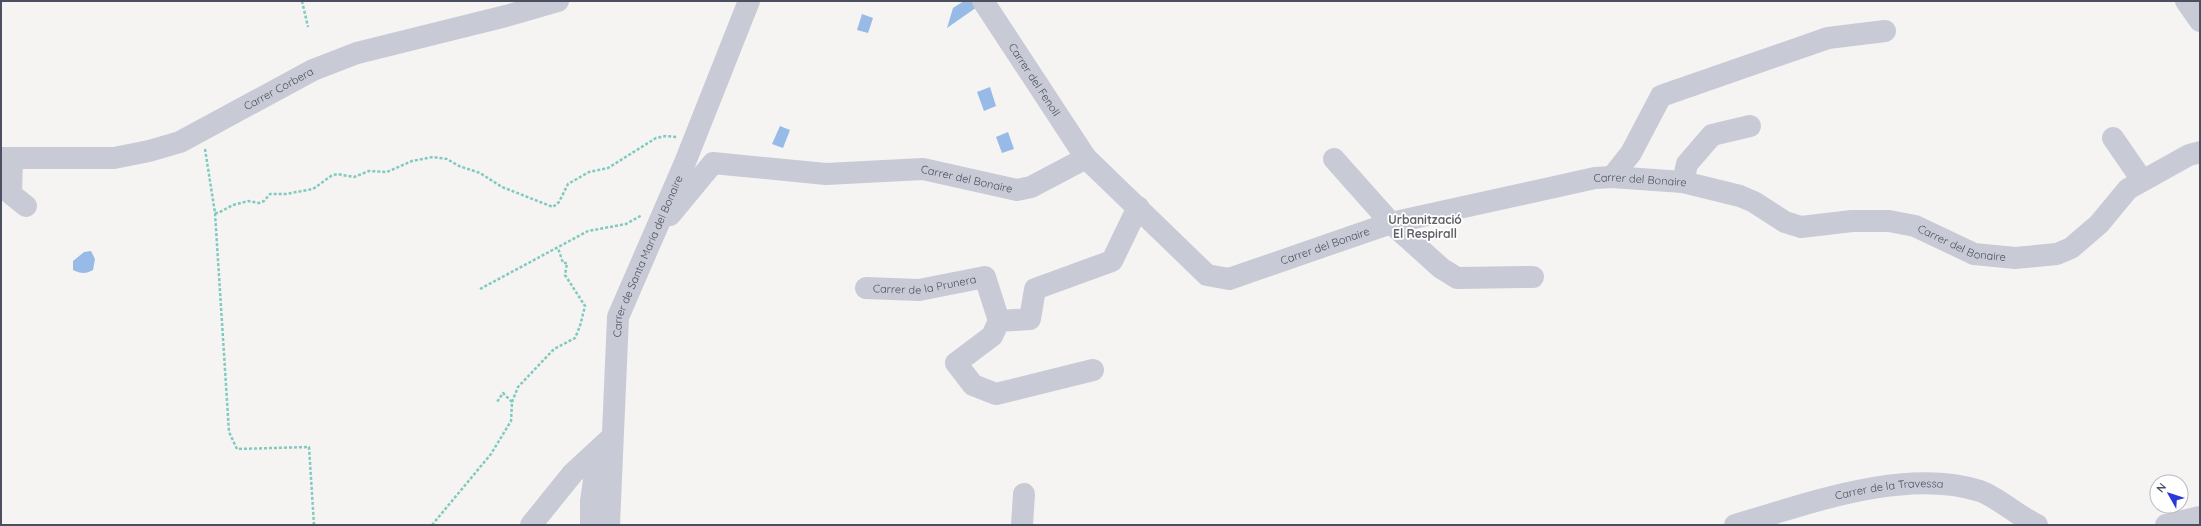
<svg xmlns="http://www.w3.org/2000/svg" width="2201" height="526" viewBox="0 0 2201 526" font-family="Quicksand,sans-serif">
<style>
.water{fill:#97bae7}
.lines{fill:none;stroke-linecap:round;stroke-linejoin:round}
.path{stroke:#80cabf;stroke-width:2.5;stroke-dasharray:3 2;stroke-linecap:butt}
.minor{stroke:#c8cad6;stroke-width:22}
.labels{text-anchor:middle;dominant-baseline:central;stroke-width:3.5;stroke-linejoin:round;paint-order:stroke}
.street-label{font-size:11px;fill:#4c4f5f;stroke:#fff}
.neighbourhood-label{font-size:12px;font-weight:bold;fill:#606067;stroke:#fff}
</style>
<rect width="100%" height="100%" fill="#f5f4f3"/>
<g class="water">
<polygon points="964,1 973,1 977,7 947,28 953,8"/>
<polygon points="862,14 873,18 868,33 857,30"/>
<polygon points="990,87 996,106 984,111 977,92"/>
<polygon points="780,126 790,130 783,148 772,144"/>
<polygon points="1008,132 1014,149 1002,153 996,137"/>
<path d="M 91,251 L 95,259 L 93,270 C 86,274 81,274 73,270 L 73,261 L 84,252 Z"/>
</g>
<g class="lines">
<g class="path">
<polyline points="302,1 308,27"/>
<polyline points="205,149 215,213 229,432 237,449 309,447 314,525"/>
<polyline points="215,213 218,213 233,205 248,201 259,203 264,201 270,194 286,194 313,189 331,176 337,174 354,177 369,171 387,172 412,161 433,157 447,159 459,166 480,173 502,187 553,207 559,202 568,184 589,172 608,168 656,138 666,136 677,137"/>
<polyline points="480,289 588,231 626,224 642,215"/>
<polyline points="512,402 518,387 554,349 575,338 580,326 585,306 565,275 567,263 563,263 558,248"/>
<polyline points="432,525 491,454 511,421 512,402 503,393 497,402"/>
</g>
<g class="minor">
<path id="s1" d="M 983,1 L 1086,158 L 1207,275 L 1229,279 L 1391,223 L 1595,178 L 1612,177 L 1683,182 L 1740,196 L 1754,202 L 1785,222 L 1801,227 L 1852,221 L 1889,221 L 1915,226 L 1974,254 L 2015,258 L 2057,254 L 2071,248 L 2099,224 L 2128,189 L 2189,155 L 2200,152"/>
<polyline points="2186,1 2200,21"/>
<polyline points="2113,138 2142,180"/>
<path id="s2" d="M 1,158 L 114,158 L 149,151 L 180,142 L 313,70 L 357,53 L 506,16 L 558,1"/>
<polyline points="12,158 11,194 26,206"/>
<polyline points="1334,159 1391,223 1441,268 1457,278 1533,277"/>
<polyline points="1612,177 1631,153 1661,96 1828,38 1885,31"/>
<polyline points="1683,182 1687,164 1712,135 1750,126"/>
<path id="s3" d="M 670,215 L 713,163 L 826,174 L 923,169 L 1017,190 L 1031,187 L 1086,158"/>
<path id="s4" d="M 866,288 L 919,290 L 985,277 L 999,321"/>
<polyline points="1093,370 996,394 973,385 956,363 992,336 999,321 1030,319 1035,289 1112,261 1138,207"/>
<polyline points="531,525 573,473 612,437"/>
<polyline points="591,525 591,501 598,452"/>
<path id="s5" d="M 609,525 L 618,317 L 684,165 L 749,1"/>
<polyline points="1022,525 1024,494"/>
<path id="s6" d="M 1735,525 C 1807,504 1905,467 1980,491 C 1999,498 2018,516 2037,525"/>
<polyline points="2166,525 2200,517"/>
</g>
</g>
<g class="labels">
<g class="street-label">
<text stroke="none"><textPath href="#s1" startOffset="94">Carrer del Fenoll</textPath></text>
<text stroke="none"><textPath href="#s2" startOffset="293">Carrer Corbera</textPath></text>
<text stroke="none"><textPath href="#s3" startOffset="323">Carrer del Bonaire</textPath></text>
<text stroke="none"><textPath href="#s1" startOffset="804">Carrer del Bonaire</textPath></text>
<text stroke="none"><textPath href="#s1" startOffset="1140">Carrer del Bonaire</textPath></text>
<text stroke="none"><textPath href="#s1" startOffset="480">Carrer del Bonaire</textPath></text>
<text stroke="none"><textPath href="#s5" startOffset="275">Carrer de Santa María del Bonaire</textPath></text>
<text stroke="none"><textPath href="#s4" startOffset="59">Carrer de la Prunera</textPath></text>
<text stroke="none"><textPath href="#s6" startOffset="159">Carrer de la Travessa</textPath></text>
</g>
<g class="neighbourhood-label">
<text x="1425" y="219">Urbanització<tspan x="1425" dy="14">El Respirall</tspan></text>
</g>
</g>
<rect width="2201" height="526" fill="none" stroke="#4c4f5f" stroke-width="4"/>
<g transform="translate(2169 494) rotate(309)"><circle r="19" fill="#ffffff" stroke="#b7b9bf"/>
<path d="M0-3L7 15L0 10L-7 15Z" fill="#2939d9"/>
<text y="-6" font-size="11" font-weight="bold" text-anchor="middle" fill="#4c4f5f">N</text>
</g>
</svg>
